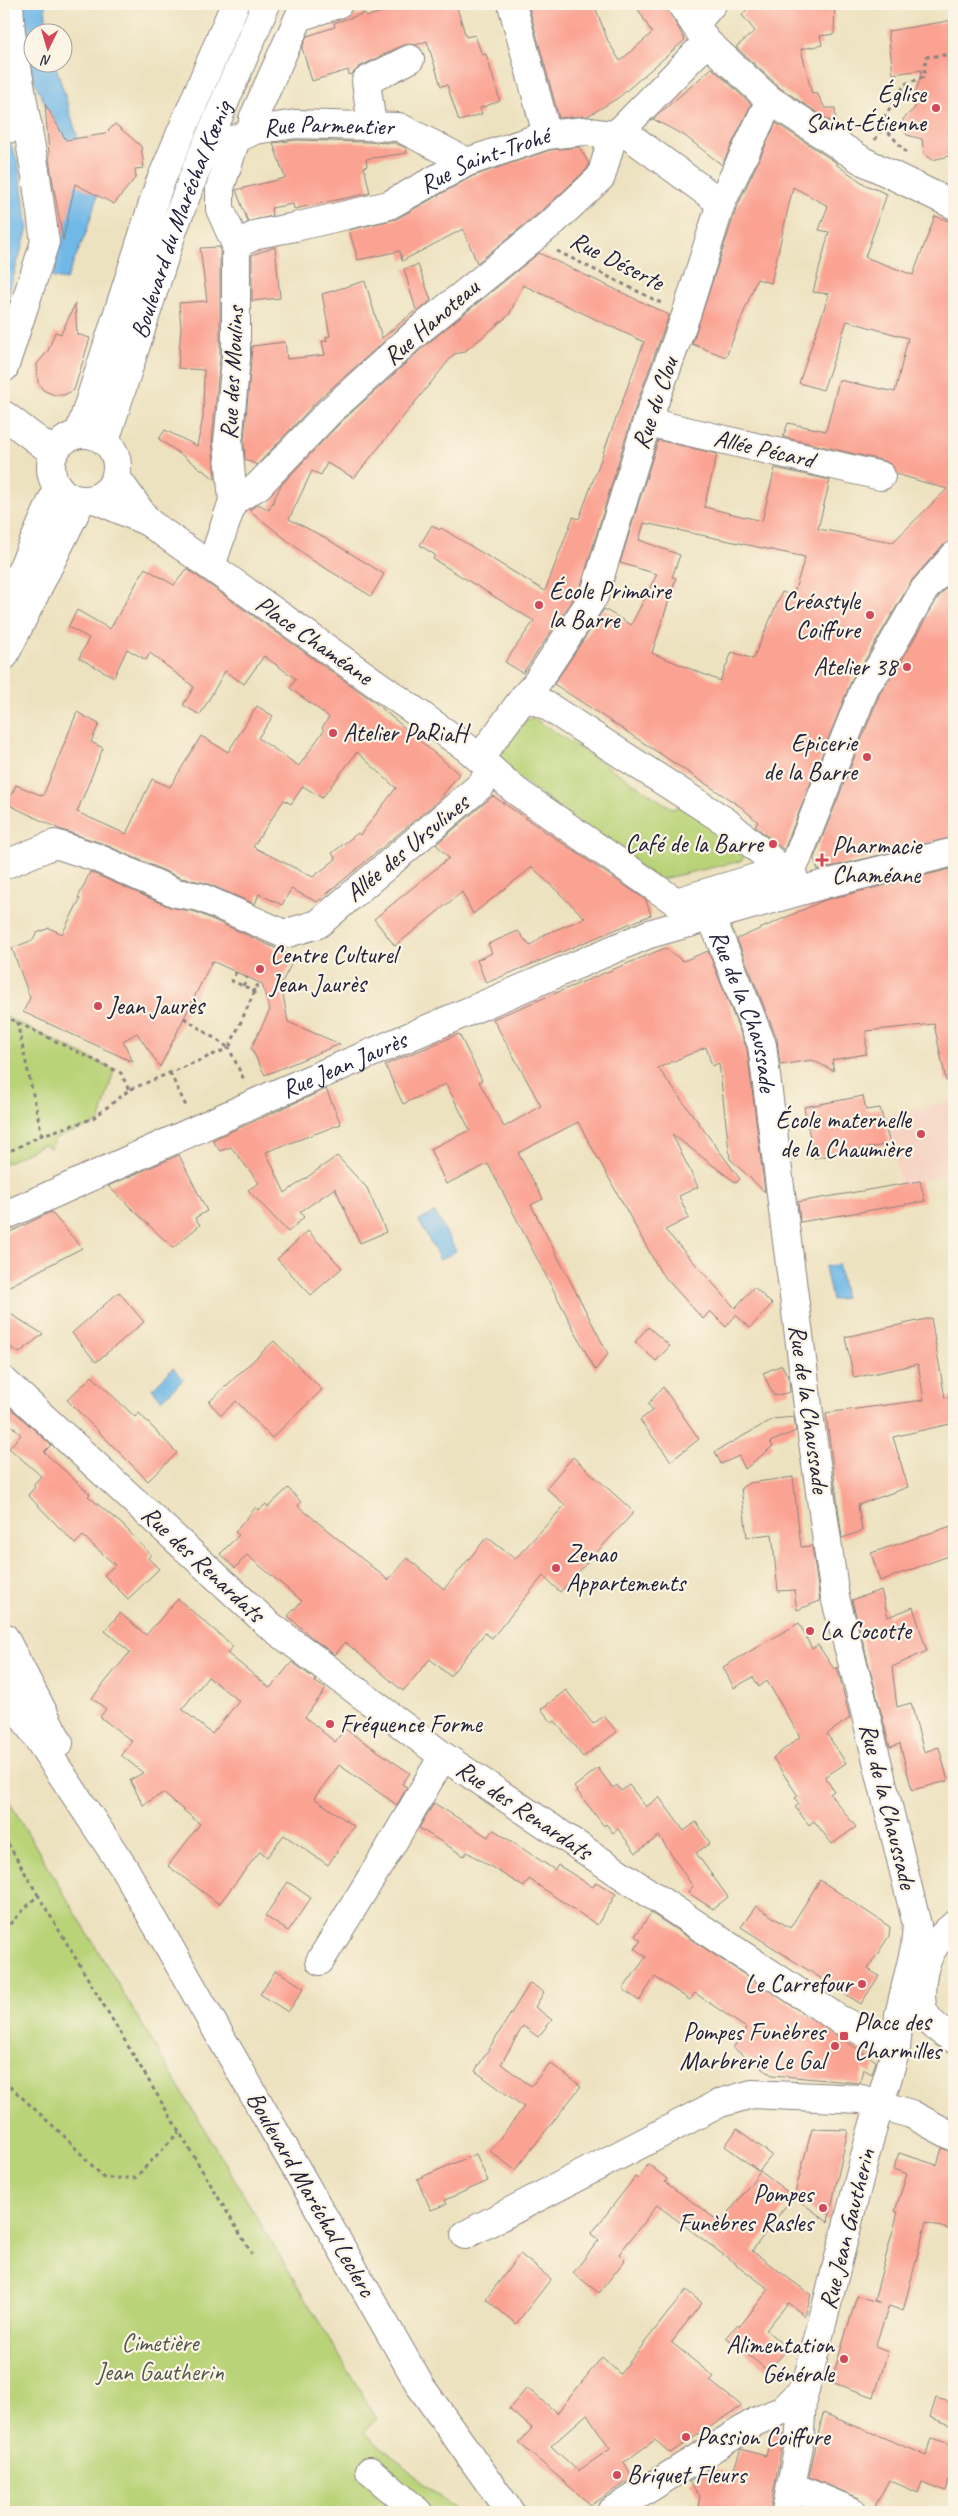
<svg xmlns="http://www.w3.org/2000/svg" width="958" height="2516" viewBox="0 0 958 2516" font-family="Caveat,sans-serif">
<style>
.built{fill:#f5d2c2}
.green{fill:#b9d378;stroke:#6e7a5a}
.water{fill:#6fb8e7;stroke:#486d91}
.building{fill:#fba393;fill-rule:evenodd}
.lines{fill:none;stroke-linecap:round;stroke-linejoin:round}
.minor-casing{stroke:#88827e;stroke-width:30}
.major-casing{stroke:#88827e;stroke-width:30}
.path{stroke:#88827e;stroke-width:3;stroke-dasharray:4 4;stroke-linecap:butt}
.minor{stroke:#fff;stroke-width:28}
.major{stroke:#fff;stroke-width:28}
.poi-dot{fill:#d1495b;stroke:#fcf5e5;stroke-width:2}
.labels{text-anchor:middle;dominant-baseline:central;stroke-width:4.5;stroke-linejoin:round;paint-order:stroke}
.poi-label{font-size:25px;fill:#22223b;stroke:#fcf5e5;text-anchor:start}
.street-label{font-size:25px;fill:#22223b;stroke:#fcf5e5}
.park-label{font-size:25px;fill:#4f574d;stroke:#fcf5e5}
</style>
<rect width="100%" height="100%" fill="#fcf5e5"/>
<filter id="ink" filterUnits="userSpaceOnUse"><feTurbulence type="fractalNoise" baseFrequency=".02" numOctaves="2"/><feDisplacementMap in="SourceGraphic" scale="10" xChannelSelector="R" yChannelSelector="G"/><feConvolveMatrix kernelMatrix="1 2 1 2 8 2 1 2 1" color-interpolation-filters="sRGB"/></filter>
<filter id="wash" filterUnits="userSpaceOnUse"><feTurbulence type="fractalNoise" baseFrequency=".0096" numOctaves="4" result="noise"/><feDisplacementMap in="SourceGraphic" scale="20" xChannelSelector="R" yChannelSelector="G"/><feGaussianBlur stdDeviation="1.12" result="paint"/><feColorMatrix in="noise" values="0 0 0 0 0 0 0 0 0 0 0 0 0 0 0 0 0 1.4 0 .05"/><feComposite in="paint" operator="in"/></filter>
<g filter="url(#wash)">
<rect width="100%" height="100%" fill="#ede2c0"/>
<polygon class="built" points="954,1100 954,1173 901,1185 884,1117"/>
<g class="green">
<polygon points="533,718 673,809 683,804 747,851 741,861 657,880 499,763 498,756 526,720"/>
<polygon points="4,1016 114,1070 99,1123 55,1138 53,1145 50,1148 44,1144 4,1164"/>
<polygon points="4,1793 377,2419 364,2432 455,2510 453,2512 4,2512"/>
</g>
<g class="water">
<polygon points="23,4 45,4 47,32 32,32 32,62 55,63 92,185 101,184 86,233 66,280 54,278 50,274 65,206 57,128 33,79 23,23"/>
<path d="M 4,128 L 18,162 L 28,228 L 4,307 L 4,255 C 8,244 7,234 4,223 Z"/>
<polygon points="435,1212 456,1251 440,1260 419,1221"/>
<polygon points="838,1264 845,1298 832,1300 825,1267"/>
<polygon points="173,1368 184,1379 162,1400 152,1389"/>
</g>
<g id="blocks">
<g class="building">
<polygon points="406,4 456,4 466,37 475,35 482,55 486,54 500,101 480,108 482,114 459,121 447,85 441,86 427,41 416,45 403,45 359,67 352,74 349,75 348,70 312,81 302,48 307,36 335,27 334,23 365,13 366,17"/>
<polygon points="528,4 594,4 608,41 620,61 652,33 635,4 665,4 685,40 618,98 588,116 559,118"/>
<polygon points="751,4 835,4 834,34 820,36 822,45 801,49 812,94 817,93 825,108 835,108 836,125 780,88 736,47 755,31 742,15"/>
<polygon points="954,20 954,155 932,160 924,153 922,139 907,135 902,127 903,119 915,108 915,95 922,70 893,74 888,31"/>
<polygon points="712,68 751,104 722,165 685,136 653,119"/>
<polygon points="45,104 66,140 105,134 115,124 141,146 144,168 135,169 136,177 114,204 75,184 63,240 50,166"/>
<path d="M 776,123 L 837,163 L 837,165 L 866,185 L 887,194 L 865,257 L 913,275 L 935,216 L 954,223 L 954,541 L 942,546 L 912,580 L 867,657 L 852,679 L 784,850 L 755,826 L 758,822 L 741,807 L 554,684 L 604,609 L 631,625 L 657,574 L 620,563 L 658,440 L 717,454 L 704,507 L 762,521 L 775,468 L 830,480 L 818,529 L 893,542 L 947,489 L 896,474 L 892,465 L 885,461 L 783,437 L 788,423 L 826,431 L 839,380 L 895,392 L 908,338 L 847,321 L 823,390 L 799,383 L 829,294 L 813,292 L 829,232 L 819,230 L 828,206 L 793,187 L 771,283 L 757,279 L 726,357 L 692,344 L 736,209 ZM 644,523 L 805,557 L 793,596 L 782,592 L 753,659 L 732,652 L 720,681 L 652,653 L 676,578 L 672,577 L 680,555 L 639,540 Z"/>
<polygon points="297,140 395,143 406,148 407,153 366,159 367,166 364,167 370,193 294,209 293,204 271,208 272,216 248,222 236,190 285,178 273,143"/>
<polygon points="579,147 589,164 587,169 544,209 477,263 463,229 402,261 400,251 358,260 349,230 396,219 473,176 550,150"/>
<polygon points="220,247 220,358 212,441 215,479 159,439 165,430 197,446 203,418 204,370 178,368 181,327 179,303 207,301 200,248"/>
<polygon points="275,247 280,298 252,301 252,255"/>
<polygon points="539,253 669,315 632,417 580,589 523,673 505,662 534,621 433,559 435,555 420,545 432,525 439,530 441,528 545,591 573,517 579,519 644,342 523,285 509,315 464,352 454,354 354,478 327,463 321,475 312,471 289,519 324,537 384,574 371,596 312,560 249,510 258,504 269,510 281,485 341,422 427,344"/>
<polygon points="418,265 431,300 319,399 257,465 245,459 244,442 252,346 285,342 287,359 325,355 322,341 327,341 326,337 330,336 322,294 365,281 382,338 416,310 404,269"/>
<polygon points="75,304 77,334 90,338 74,390 64,395 54,395 43,390 38,382 37,364 48,351 55,332 61,334"/>
<path d="M 145,568 L 174,585 L 187,569 L 373,701 L 459,774 L 439,800 L 317,902 L 291,889 L 282,905 L 259,894 L 255,904 L 206,883 L 181,878 L 101,843 L 59,829 L 7,804 L 16,785 L 43,796 L 77,712 L 99,724 L 91,742 L 103,748 L 77,812 L 126,834 L 152,779 L 170,787 L 201,736 L 228,752 L 257,706 L 273,716 L 258,738 L 299,766 L 324,730 L 322,728 L 329,717 L 290,688 L 296,679 L 264,656 L 244,684 L 225,671 L 200,715 L 183,705 L 194,687 L 150,653 L 146,660 L 127,649 L 114,677 L 79,658 L 89,638 L 68,627 L 77,610 L 110,629 ZM 357,752 L 396,788 L 360,835 L 358,833 L 332,853 L 336,859 L 313,877 L 253,847 L 284,800 L 291,804 L 303,786 L 322,798 Z"/>
<polygon points="954,579 954,837 818,870 814,858 880,693 894,674 937,599"/>
<polygon points="493,796 646,900 651,915 486,983 477,960 492,953 488,944 518,931 530,946 545,934 585,918 532,867 473,914 462,892 395,946 374,919 449,858 436,844"/>
<polygon points="954,868 954,1080 946,1081 934,1024 866,1031 866,1054 832,1060 834,1071 812,1060 780,1065 777,1039 737,939 825,900"/>
<polygon points="90,872 170,907 196,912 295,957 281,984 288,1022 340,1044 265,1075 251,1048 270,1010 262,984 212,961 160,1067 137,1033 123,1041 133,1062 23,1012 30,998 12,948 33,940 37,933 49,928 62,934 80,899 78,898"/>
<polygon points="665,948 683,961 708,951 747,1049 765,1192 730,1159 719,1063 712,1066 706,1047 658,1068 740,1179 736,1183 672,1134 698,1187 679,1196 689,1218 665,1230 735,1308 754,1287 772,1304 750,1328 736,1315 726,1327 710,1311 703,1319 661,1273 578,1122 518,1153 543,1199 531,1205 608,1354 595,1370 488,1164 446,1184 430,1149 470,1130 446,1084 403,1104 385,1065 459,1034 482,1080 479,1082 504,1127 541,1106 493,1019"/>
<polygon points="326,1089 341,1124 266,1152 285,1193 337,1156 367,1188 386,1232 360,1243 335,1188 300,1212 304,1217 288,1232 248,1190 259,1183 231,1147 220,1151 212,1140"/>
<polygon points="863,1096 866,1110 880,1108 890,1144 814,1158 804,1107"/>
<polygon points="179,1155 207,1211 195,1218 200,1225 173,1248 108,1186"/>
<polygon points="920,1181 925,1201 800,1222 798,1202"/>
<polygon points="51,1212 82,1248 4,1289 4,1235"/>
<polygon points="308,1231 342,1268 311,1295 277,1259"/>
<polygon points="119,1292 144,1322 96,1362 72,1333"/>
<polygon points="4,1310 43,1334 19,1353 4,1343"/>
<polygon points="931,1318 945,1398 954,1397 954,1423 893,1437 908,1487 858,1505 862,1531 842,1538 826,1413 924,1400 918,1364 854,1378 845,1337"/>
<polygon points="648,1327 670,1346 656,1361 635,1342"/>
<polygon points="274,1341 322,1390 272,1438 236,1401 221,1415 209,1402"/>
<polygon points="782,1365 789,1379 790,1392 774,1396 763,1373"/>
<polygon points="92,1376 135,1417 139,1413 177,1453 148,1481 67,1400"/>
<polygon points="663,1387 699,1439 671,1461 640,1420 653,1410 648,1404"/>
<polygon points="4,1402 51,1445 44,1452 90,1494 88,1496 124,1526 151,1555 148,1558 159,1569 128,1599 104,1575 115,1565 83,1536 75,1544 28,1495 35,1487 33,1485 41,1476 9,1448 21,1435 4,1418"/>
<polygon points="794,1417 796,1431 770,1442 773,1446 745,1469 739,1456 721,1464 715,1452 773,1419"/>
<polygon points="573,1457 634,1512 560,1592 543,1576 492,1638 485,1633 450,1676 430,1659 403,1691 345,1642 335,1655 312,1638 288,1616 302,1601 247,1555 235,1568 220,1554 239,1535 235,1532 256,1507 259,1510 266,1504 268,1507 288,1488 301,1502 298,1506 388,1580 407,1558 444,1589 487,1537 515,1559 565,1505 546,1488"/>
<polygon points="793,1477 801,1547 812,1546 820,1601 797,1610 794,1590 778,1591 772,1534 747,1537 741,1488 749,1483"/>
<polygon points="954,1525 954,1554 880,1581 871,1553"/>
<polygon points="881,1590 888,1617 913,1607 927,1651 892,1667 897,1707 911,1703 924,1752 939,1747 948,1781 912,1790 900,1744 890,1747 852,1600"/>
<path d="M 178,1599 L 233,1646 L 227,1653 L 270,1688 L 292,1662 L 316,1680 L 314,1681 L 326,1689 L 305,1717 L 335,1742 L 345,1729 L 410,1773 L 402,1784 L 407,1787 L 397,1805 L 339,1765 L 314,1798 L 354,1826 L 328,1865 L 284,1835 L 267,1857 L 260,1851 L 219,1904 L 168,1866 L 200,1824 L 163,1793 L 143,1805 L 130,1780 L 143,1773 L 121,1755 L 132,1741 L 100,1717 L 106,1709 L 92,1698 L 130,1652 L 105,1631 L 120,1613 L 146,1635 ZM 208,1677 L 239,1701 L 212,1734 L 182,1709 Z"/>
<polygon points="799,1623 812,1649 818,1645 834,1669 837,1667 850,1718 827,1734 846,1763 825,1777 834,1791 830,1794 856,1827 832,1844 814,1821 809,1825 795,1807 799,1804 795,1798 798,1796 773,1758 800,1737 767,1681 759,1687 753,1677 734,1688 723,1667"/>
<polygon points="566,1690 593,1724 604,1716 617,1732 583,1757 555,1721 552,1723 541,1709"/>
<polygon points="598,1768 613,1788 617,1785 621,1791 629,1785 646,1807 659,1797 684,1831 696,1822 710,1843 696,1853 728,1897 713,1909 687,1892 693,1887 659,1836 636,1853 618,1829 613,1833 606,1824 604,1826 574,1787"/>
<polygon points="434,1803 488,1837 494,1830 555,1870 558,1865 593,1887 596,1882 616,1894 597,1925 529,1879 524,1887 467,1852 464,1856 419,1828"/>
<polygon points="820,1880 890,1927 889,1936 868,1969 879,1976 861,2004 741,1927 756,1906 790,1928"/>
<polygon points="288,1882 311,1898 288,1931 265,1916"/>
<polygon points="651,1913 876,2061 872,2074 863,2069 860,2083 772,2075 733,2048 746,2028 695,1993 690,2000 655,1977 639,2001 623,1989 646,1957 635,1949 641,1940 635,1936"/>
<polygon points="276,1970 304,1988 288,2012 260,1994"/>
<polygon points="530,1983 544,1992 535,2007 552,2020 538,2037 523,2026 501,2064 531,2086 550,2063 581,2086 515,2170 490,2151 524,2107 475,2071"/>
<polygon points="737,2129 772,2155 759,2171 725,2146"/>
<polygon points="812,2129 848,2130 828,2222 794,2197"/>
<polygon points="942,2148 954,2153 954,2231 926,2222 903,2311 889,2306 875,2347 888,2352 874,2397 831,2382 857,2296 881,2303 874,2300 898,2212 895,2211 907,2174 893,2169 899,2153 937,2165"/>
<polygon points="476,2154 488,2181 445,2200 447,2204 431,2210 417,2179"/>
<polygon points="648,2164 667,2179 665,2182 721,2223 760,2171 793,2196 752,2251 811,2295 805,2316 788,2303 766,2330 788,2349 775,2363 770,2362 767,2370 726,2337 738,2324 740,2326 769,2289 657,2205 619,2254 625,2260 599,2293 573,2273 599,2240 591,2234 635,2177 638,2179"/>
<polygon points="520,2254 551,2279 516,2324 486,2299"/>
<path d="M 686,2290 L 702,2303 L 671,2342 L 714,2377 L 710,2381 L 742,2406 L 670,2453 L 655,2440 L 624,2462 L 633,2478 L 591,2505 L 519,2443 L 532,2428 L 509,2409 L 527,2388 L 557,2413 L 602,2357 L 620,2374 ZM 587,2414 L 610,2449 L 578,2471 L 551,2446 Z"/>
<polygon points="936,2398 954,2403 954,2427 930,2417"/>
<polygon points="823,2413 926,2455 931,2438 954,2445 954,2461 946,2491 922,2482 918,2493 889,2480 872,2512 859,2498 809,2477"/>
<polygon points="772,2432 784,2434 770,2512 697,2512 700,2496 689,2482 711,2468 732,2474 741,2449 766,2456"/>
</g>
</g>
</g>
<g filter="url(#ink)">
<use href="#blocks" fill-opacity="0" stroke="#88827e" stroke-width="1"/>
<g class="lines">
<g class="minor-casing">
<g id="minor">
<polyline points="512,4 547,135"/>
<polyline points="681,4 707,42 770,100 863,161 954,205"/>
<polyline points="695,24 712,4"/>
<polyline points="372,126 366,81 410,59"/>
<polyline points="4,129 28,126"/>
<polyline points="255,130 253,119 299,17 338,4"/>
<polyline points="621,130 721,203"/>
<path id="s1" d="M 236,245 L 258,234 L 295,227 L 389,205 L 467,162 L 547,135 L 584,131 L 613,135 L 621,130 L 707,42"/>
<polyline points="4,368 45,242 36,176 11,33 9,4"/>
<polyline points="4,415 54,453"/>
<polyline points="647,422 881,476"/>
<polyline points="116,477 148,522"/>
<polyline points="95,499 148,522 467,748 516,791 676,902 686,912 690,923"/>
<polyline points="233,501 258,486 330,411 417,332 554,221 601,177 613,135"/>
<path id="s2" d="M 211,566 L 233,501 L 228,442 L 236,359 L 236,245 L 220,209 L 220,188 L 236,139 L 255,130 L 296,124 L 399,127 L 467,162"/>
<polyline points="524,697 535,685 594,596 647,422 686,315 721,203 770,100"/>
<polyline points="480,758 524,697 544,704 725,821 778,866 791,868"/>
<polyline points="4,865 55,844 95,857 176,893 200,897 284,934 318,924 480,786 492,770"/>
<polyline points="796,886 791,868 797,859 866,685 880,666 924,590 954,556"/>
<polyline points="676,902 772,873 778,866"/>
<path id="s3" d="M 711,916 L 762,1045 L 809,1414 L 835,1597 L 860,1691 L 917,1925 L 915,1947 L 899,2015 L 896,2049 L 869,2141 L 802,2401 L 799,2445 L 786,2512"/>
<path id="s4" d="M 4,1216 L 271,1096 L 649,934 L 825,884 L 954,852"/>
<polyline points="4,1381 268,1624 443,1756 837,2018 896,2049"/>
<polyline points="320,1961 389,1849 443,1756"/>
<path d="M 924,1968 C 917,2006 920,2020 954,2039"/>
<path d="M 922,1978 C 926,1956 936,1939 954,1925"/>
<polyline points="465,2235 720,2103 752,2094 861,2099 911,2114 954,2137"/>
<polyline points="370,2471 418,2512"/>
<polyline points="791,2486 853,2512"/>
<polyline points="611,2512 755,2422 783,2410 805,2388"/>
</g>
</g>
<g class="major-casing">
<g id="major">
<circle cx="84" cy="467" r="33"/>
<polyline points="79,434 159,185 235,4"/>
<path id="s5" d="M 105,441 L 173,230 L 196,170 L 266,4"/>
<polyline points="4,610 58,487"/>
<polyline points="4,656 81,501"/>
<polyline points="4,1637 59,1743"/>
<polyline points="4,1688 124,1868 421,2387 510,2512"/>
</g>
</g>
<g class="path">
<polyline points="883,126 885,116 905,84 924,77 926,57 954,54"/>
<polyline points="875,140 883,126 906,152"/>
<polyline points="557,251 663,304"/>
<polyline points="236,972 232,981 255,991"/>
<polyline points="243,986 247,977"/>
<polyline points="4,1016 121,1073 129,1090"/>
<polyline points="184,1018 229,1048 259,982"/>
<polyline points="17,1022 42,1135"/>
<polyline points="170,1073 187,1108"/>
<polyline points="4,1154 42,1135 92,1119 129,1090 229,1048 245,1082"/>
<polyline points="4,1837 38,1895"/>
<polyline points="4,1930 38,1895 252,2254"/>
<polyline points="4,2081 64,2136 104,2178 135,2178 179,2132"/>
</g>
<use href="#minor" class="minor"/>
<use href="#major" class="major"/>
</g>
</g>
<g class="poi-dot">
<circle cx="936" cy="108" r="5"/>
<circle cx="539" cy="605" r="5"/>
<circle cx="870" cy="615" r="5"/>
<circle cx="907" cy="667" r="5"/>
<circle cx="333" cy="733" r="5"/>
<circle cx="867" cy="757" r="5"/>
<circle cx="773" cy="844" r="5"/>
<path d="M819.5 852.5h5v5h5v5h-5v5h-5v-5h-5v-5h5z"/>
<circle cx="260" cy="969" r="5"/>
<circle cx="98" cy="1006" r="5"/>
<circle cx="921" cy="1134" r="5"/>
<circle cx="556" cy="1568" r="5"/>
<circle cx="810" cy="1631" r="5"/>
<circle cx="330" cy="1724" r="5"/>
<circle cx="862" cy="1984" r="5"/>
<rect x="839" y="2031" width="10" height="10" rx="2.5"/>
<circle cx="835" cy="2046" r="5"/>
<circle cx="823" cy="2208" r="5"/>
<circle cx="844" cy="2359" r="5"/>
<circle cx="686" cy="2437" r="5"/>
<circle cx="617" cy="2475" r="5"/>
</g>
<g class="labels">
<g class="poi-label">
<text x="926" y="94" text-anchor="end">Église<tspan x="926" dy="29">Saint-Étienne</tspan></text>
<text x="549" y="591">École Primaire<tspan x="549" dy="29">la Barre</tspan></text>
<text x="860" y="601" text-anchor="end">Créastyle<tspan x="860" dy="29">Coiffure</tspan></text>
<text x="897" y="667" text-anchor="end">Atelier 38</text>
<text x="343" y="733">Atelier PaRiaH</text>
<text x="857" y="743" text-anchor="end">Epicerie<tspan x="857" dy="29">de la Barre</tspan></text>
<text x="763" y="844" text-anchor="end">Café de la Barre</text>
<text x="832" y="846">Pharmacie<tspan x="832" dy="29">Chaméane</tspan></text>
<text x="270" y="955">Centre Culturel<tspan x="270" dy="29">Jean Jaurès</tspan></text>
<text x="108" y="1006">Jean Jaurès</text>
<text x="911" y="1120" text-anchor="end">École maternelle<tspan x="911" dy="29">de la Chaumière</tspan></text>
<text x="566" y="1554">Zenao<tspan x="566" dy="29">Appartements</tspan></text>
<text x="820" y="1631">La Cocotte</text>
<text x="340" y="1724">Fréquence Forme</text>
<text x="852" y="1984" text-anchor="end">Le Carrefour</text>
<text x="854" y="2022">Place des<tspan x="854" dy="29">Charmilles</tspan></text>
<text x="825" y="2032" text-anchor="end">Pompes Funèbres<tspan x="825" dy="29">Marbrerie Le Gal</tspan></text>
<text x="813" y="2194" text-anchor="end">Pompes<tspan x="813" dy="29">Funèbres Rasles</tspan></text>
<text x="834" y="2345" text-anchor="end">Alimentation<tspan x="834" dy="29">Générale</tspan></text>
<text x="696" y="2437">Passion Coiffure</text>
<text x="627" y="2475">Briquet Fleurs</text>
</g>
<g class="street-label">
<text stroke="none"><textPath href="#s2" startOffset="532">Rue Parmentier</textPath></text>
<text stroke="none"><textPath href="#s1" startOffset="265">Rue Saint-Trohé</textPath></text>
<text stroke="none"><textPath href="#s5" startOffset="234">Boulevard du Maréchal Kœnig</textPath></text>
<text transform="translate(617 261) rotate(27)">Rue Déserte</text>
<text transform="translate(431 322) rotate(-41)">Rue Hanoteau</text>
<text transform="translate(232 373) rotate(-87)">Rue des Moulins</text>
<text transform="translate(655 403) rotate(-71)">Rue du Clou</text>
<text transform="translate(764 449) rotate(13)">Allée Pécard</text>
<text transform="translate(314 640) rotate(35)">Place Chaméane</text>
<text transform="translate(407 848) rotate(-40)">Allée des Ursulines</text>
<text stroke="none"><textPath href="#s3" startOffset="101">Rue de la Chaussade</textPath></text>
<text stroke="none"><textPath href="#s4" startOffset="372">Rue Jean Jaurès</textPath></text>
<text transform="translate(809 1409) rotate(82)">Rue de la Chaussade</text>
<text transform="translate(203 1564) rotate(43)">Rue des Renardats</text>
<text transform="translate(888 1806) rotate(76)">Rue de la Chaussade</text>
<text transform="translate(524 1810) rotate(34)">Rue des Renardats</text>
<text transform="translate(311 2194) rotate(60)">Boulevard Maréchal Leclerc</text>
<text transform="translate(847 2229) rotate(-76)">Rue Jean Gautherin</text>
</g>
<g class="park-label">
<text x="160" y="2343">Cimetière<tspan x="160" dy="29">Jean Gautherin</tspan></text>
</g>
</g>
<rect width="958" height="2516" fill="none" stroke="#fcf5e5" stroke-width="20"/>
<g transform="translate(48 48) rotate(185)"><circle r="24" fill="#fcf5e5" stroke="#a5a1a1"/>
<path d="M0-4L9 19L0 12L-9 19Z" fill="#d1495b"/>
<text y="-8" font-size="14" font-weight="bold" text-anchor="middle" fill="#22223b">N</text>
</g>
</svg>
